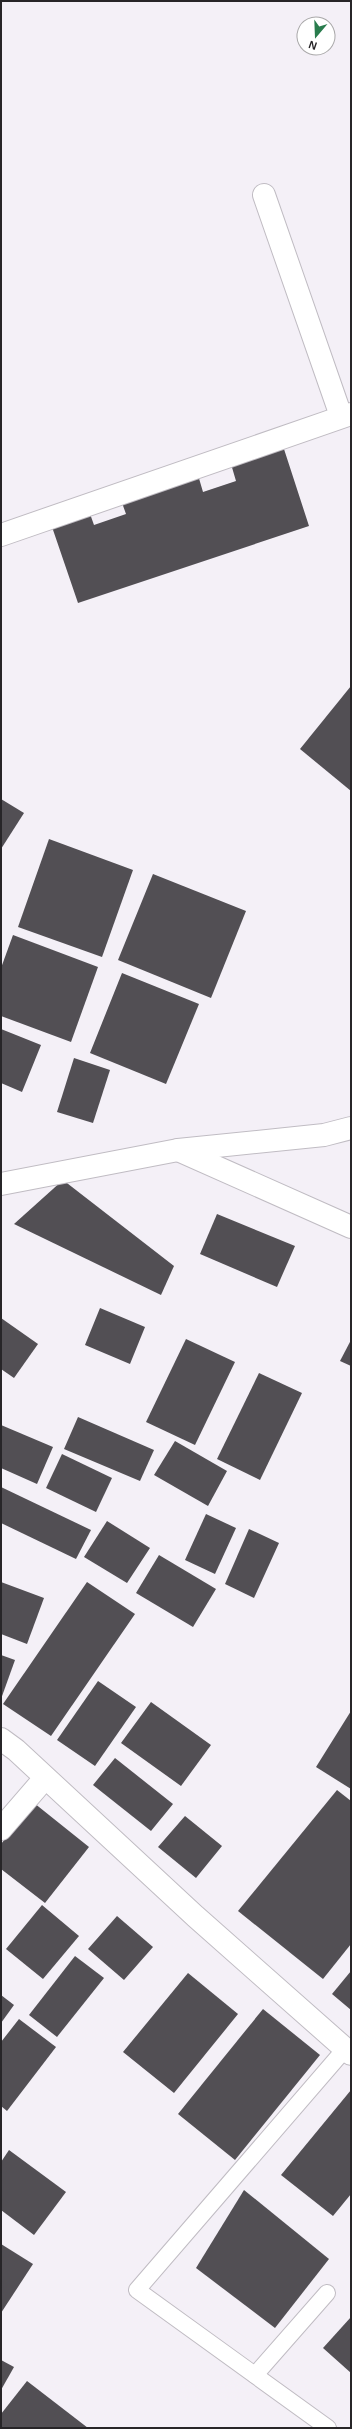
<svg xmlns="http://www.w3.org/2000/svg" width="352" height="2429" viewBox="0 0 352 2429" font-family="Helvetica,sans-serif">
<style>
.building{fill:#524f54}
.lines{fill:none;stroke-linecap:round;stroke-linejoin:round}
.service-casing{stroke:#c0bcc3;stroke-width:18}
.minor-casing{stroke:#c0bcc3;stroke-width:24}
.tertiary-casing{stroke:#c0bcc3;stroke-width:24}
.service{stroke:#fff;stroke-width:16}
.minor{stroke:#fff;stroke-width:22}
.tertiary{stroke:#fff;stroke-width:22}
</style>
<rect width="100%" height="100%" fill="#f4f0f7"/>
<g class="building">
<polygon points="283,446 309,526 78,603 51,524 89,511 94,525 126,514 121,500 198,475 203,492 236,481 231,464"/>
<polygon points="351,686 351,791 300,749"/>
<polygon points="1,799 24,813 1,849"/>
<polygon points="49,839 133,870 102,957 18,927"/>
<polygon points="153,874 246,911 211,998 118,960"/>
<polygon points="13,935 98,967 71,1042 1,1016 1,968"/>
<polygon points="122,973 199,1004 166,1084 90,1053"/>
<polygon points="1,1029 41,1045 22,1092 1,1083"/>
<polygon points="74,1058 110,1070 93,1123 57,1112"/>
<polygon points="63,1180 174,1266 161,1295 14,1224"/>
<polygon points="217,1214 295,1246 277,1287 200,1254"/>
<polygon points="100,1308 145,1327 130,1364 85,1345"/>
<polygon points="1,1318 38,1344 14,1378 1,1369"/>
<polygon points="186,1339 235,1362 195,1445 146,1422"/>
<polygon points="351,1340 351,1366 340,1361"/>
<polygon points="259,1373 302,1393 260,1480 217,1459"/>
<polygon points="78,1417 154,1450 140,1481 64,1449"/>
<polygon points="1,1425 53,1447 37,1484 1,1468"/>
<polygon points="175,1441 227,1471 208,1506 154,1475"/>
<polygon points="62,1454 112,1478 96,1512 46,1488"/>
<polygon points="1,1487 91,1530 76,1559 1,1523"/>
<polygon points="206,1514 236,1528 215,1574 185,1560"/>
<polygon points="107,1521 150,1548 127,1583 84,1557"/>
<polygon points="249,1529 279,1543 254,1598 225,1584"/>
<polygon points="159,1555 216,1589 193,1627 136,1593"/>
<polygon points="1,1582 44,1598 27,1644 1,1634"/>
<polygon points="87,1582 135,1614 51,1736 3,1704"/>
<polygon points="1,1655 15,1660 1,1699"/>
<polygon points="98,1681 136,1707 95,1766 57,1740"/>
<polygon points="151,1702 211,1745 181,1786 121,1743"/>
<polygon points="351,1711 351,1789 316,1767"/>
<polygon points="115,1758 173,1804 151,1831 93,1785"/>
<polygon points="337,1790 351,1801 351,1944 323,1979 238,1911"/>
<polygon points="34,1803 89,1847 45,1903 1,1869 1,1844"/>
<polygon points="185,1816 222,1846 196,1878 158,1847"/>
<polygon points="42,1905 79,1936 43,1979 6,1949"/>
<polygon points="117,1916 153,1947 124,1980 88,1949"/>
<polygon points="75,1956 104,1978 57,2037 29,2015"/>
<polygon points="351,1971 351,2010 332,1994"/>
<polygon points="188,1973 238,2014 174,2093 123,2052"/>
<polygon points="1,1995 14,2005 1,2023"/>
<polygon points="263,2009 320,2055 235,2160 178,2114"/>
<polygon points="19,2019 56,2047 7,2111 1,2106 1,2042"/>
<polygon points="351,2090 351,2194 333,2216 281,2175"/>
<polygon points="9,2150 66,2192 34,2235 1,2210 1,2162"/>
<polygon points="244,2190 329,2259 275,2328 196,2268"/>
<polygon points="1,2244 33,2264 1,2313"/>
<polygon points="351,2317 351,2373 323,2348"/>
<polygon points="1,2360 14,2367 1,2390"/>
<polygon points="27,2381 88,2428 1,2428 1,2414"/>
</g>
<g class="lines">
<g class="service-casing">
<g id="service">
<polyline points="255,2375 327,2293"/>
<polyline points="328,2428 137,2290 345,2049"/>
</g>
</g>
<g class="minor-casing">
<g id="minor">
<polyline points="264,195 341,416"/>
<polyline points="1,535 351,414"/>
<polyline points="178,1150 351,1227"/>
<polyline points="1,1739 16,1750 195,1916 351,2054"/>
<polyline points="1,1829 45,1778"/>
</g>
</g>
<g class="tertiary-casing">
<polyline id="tertiary" points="1,1184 178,1150 324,1135 351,1128"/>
</g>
<use href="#service" class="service"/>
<use href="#minor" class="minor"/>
<use href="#tertiary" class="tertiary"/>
</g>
<rect width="352" height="2429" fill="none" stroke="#272528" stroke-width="4"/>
<g transform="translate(316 36) rotate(199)"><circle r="19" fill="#ffffff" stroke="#a9a8a9"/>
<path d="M0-3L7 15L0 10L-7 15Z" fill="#297c4d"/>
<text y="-6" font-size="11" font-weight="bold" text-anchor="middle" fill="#272528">N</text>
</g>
</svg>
